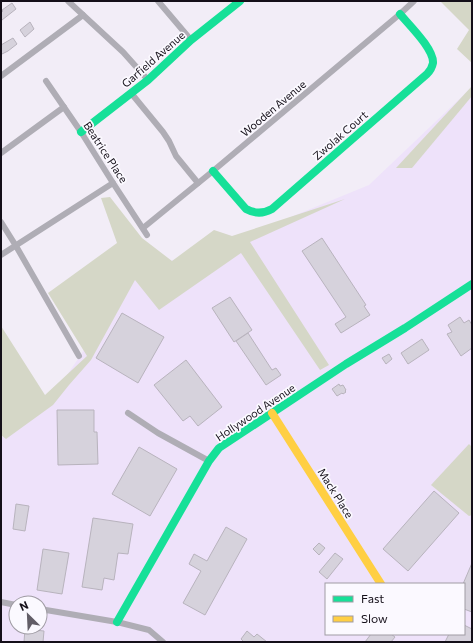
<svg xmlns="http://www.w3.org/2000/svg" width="473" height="643" viewBox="0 0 473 643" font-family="Commissioner,sans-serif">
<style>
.built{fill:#eee2fa;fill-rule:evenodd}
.green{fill:#d5d7c7}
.building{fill:#d6d2dc;stroke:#b8b3bd}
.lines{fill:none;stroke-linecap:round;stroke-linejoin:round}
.street{stroke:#afadb5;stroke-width:6}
.fast{stroke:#16e098;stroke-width:8}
.slow{stroke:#ffcf43;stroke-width:8}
.labels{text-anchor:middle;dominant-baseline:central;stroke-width:3.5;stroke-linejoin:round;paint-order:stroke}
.street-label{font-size:11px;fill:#140f19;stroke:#fbf9ff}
</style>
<rect width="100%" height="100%" fill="#f2edf7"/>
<path class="built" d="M 472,87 L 472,642 L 1,642 L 1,438 L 51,399 L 137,271 L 220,246 L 369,185 ZM 326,584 L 464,584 L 464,634 L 326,634 ZM 16,603 L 40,603 L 40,627 L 16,627 Z"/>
<g class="green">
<polygon points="440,1 472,1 472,63 457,49 469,30"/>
<polygon points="472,86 472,96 412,168 396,168"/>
<polygon points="110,197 142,238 172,261 214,230 232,236 345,199 250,242 329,365 320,370 241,253 159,310 135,280 91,360 69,385 53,405 6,439 1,435 1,326 45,395 87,356 48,293 117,243 101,198"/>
<polygon points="469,444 472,447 472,515 469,516 431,485"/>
</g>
<g class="building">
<polygon points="12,3 16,9 2,20 1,18 1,13 3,11 2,10"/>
<polygon points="30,22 34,29 25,37 20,30"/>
<polygon points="13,38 17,44 8,51 2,54 1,52 1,45"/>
<polygon points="322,238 366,305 364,306 370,315 341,333 335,324 346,317 302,251"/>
<polygon points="230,297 252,330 234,342 212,308"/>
<polygon points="122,313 164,337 138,383 96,358"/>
<polygon points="460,317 464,323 469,320 472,325 472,348 461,356 447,334 452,332 448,325"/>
<polygon points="248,333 272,370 276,368 281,375 266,385 236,341"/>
<polygon points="422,339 429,350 408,364 401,353"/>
<polygon points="389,354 392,359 386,364 382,358"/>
<polygon points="186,360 222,407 198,426 190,416 183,421 154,385"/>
<polygon points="339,384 340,386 343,385 346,390 345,391 346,392 343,394 342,393 337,396 332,389"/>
<polygon points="57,410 94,410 94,432 97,432 98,464 58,465"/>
<polygon points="139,447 177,469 150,516 112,494"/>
<polygon points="434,491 459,513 408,571 383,549"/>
<polygon points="16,504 29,506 25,531 13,529"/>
<polygon points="93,518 133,524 128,554 118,553 114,580 104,578 102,590 82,587"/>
<polygon points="226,527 247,539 205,615 183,603 201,571 189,564 194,554 207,561"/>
<polygon points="319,543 325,548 319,555 313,549"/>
<polygon points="43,549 69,553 62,594 37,590"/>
<polygon points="335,553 343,559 327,579 319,572"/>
<polygon points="472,563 472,612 464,609 464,584 463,584"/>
<polygon points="464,625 472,629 472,642 445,642 449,634 464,634"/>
<polygon points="25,629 44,631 43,642 24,642"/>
<polygon points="247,631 254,637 257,634 267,642 244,642 241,639"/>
<polygon points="371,634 391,634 395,637 391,642 365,642"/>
</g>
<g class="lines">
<g class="street">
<polyline points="68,1 123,52 148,80"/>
<polyline points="158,1 191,40"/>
<polyline points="1,76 83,15"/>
<polyline points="46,81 81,132 113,183 147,235"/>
<polyline points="131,93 163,132 169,141 176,156 198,183"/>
<polyline points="1,153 64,107"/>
<polyline points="1,222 16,246 79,356"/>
<polyline points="143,228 213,171 400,14 414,1"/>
<polyline points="1,255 113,183"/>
<polyline points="128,413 158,433 209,461"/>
<polyline points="1,602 16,605"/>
<polyline points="40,609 117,622 149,630 163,642"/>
</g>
<g class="fast">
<polyline points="81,132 148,80 191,40 240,1"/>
<path d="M 213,171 L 246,209 C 255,214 263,214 272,209 L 427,74 C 430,71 432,68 433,63 C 434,49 409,25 400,14"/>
<polyline points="117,622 209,461 219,448 346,364 405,328 472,284"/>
</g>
<polyline class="slow" points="272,413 381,584"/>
</g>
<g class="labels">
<g class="street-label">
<text transform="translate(153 59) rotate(-41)">Garfield Avenue</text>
<text transform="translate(273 108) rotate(-40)">Wooden Avenue</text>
<text transform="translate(340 135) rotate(-41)">Zwolak Court</text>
<text transform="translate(106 152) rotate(57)">Beatrice Place</text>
<text transform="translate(255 412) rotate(-34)">Hollywood Avenue</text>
<text transform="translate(336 493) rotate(58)">Mack Place</text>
</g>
</g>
<rect width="473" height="643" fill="none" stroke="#140f19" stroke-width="4"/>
<rect x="325" y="583" width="140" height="52" fill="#fbf9ff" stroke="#9f9ba3"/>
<rect x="333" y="596" width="20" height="6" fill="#16e098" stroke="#9f9ba3"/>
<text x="361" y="603" font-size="12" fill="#140f19">Fast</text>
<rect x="333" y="616" width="20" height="6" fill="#ffcf43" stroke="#9f9ba3"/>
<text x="361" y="623" font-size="12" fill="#140f19">Slow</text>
<g transform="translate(28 615) rotate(336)"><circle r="19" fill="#fbf9ff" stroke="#9f9ba3"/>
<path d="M0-3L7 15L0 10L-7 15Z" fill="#625d67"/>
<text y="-6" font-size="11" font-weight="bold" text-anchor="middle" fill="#140f19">N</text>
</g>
</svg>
